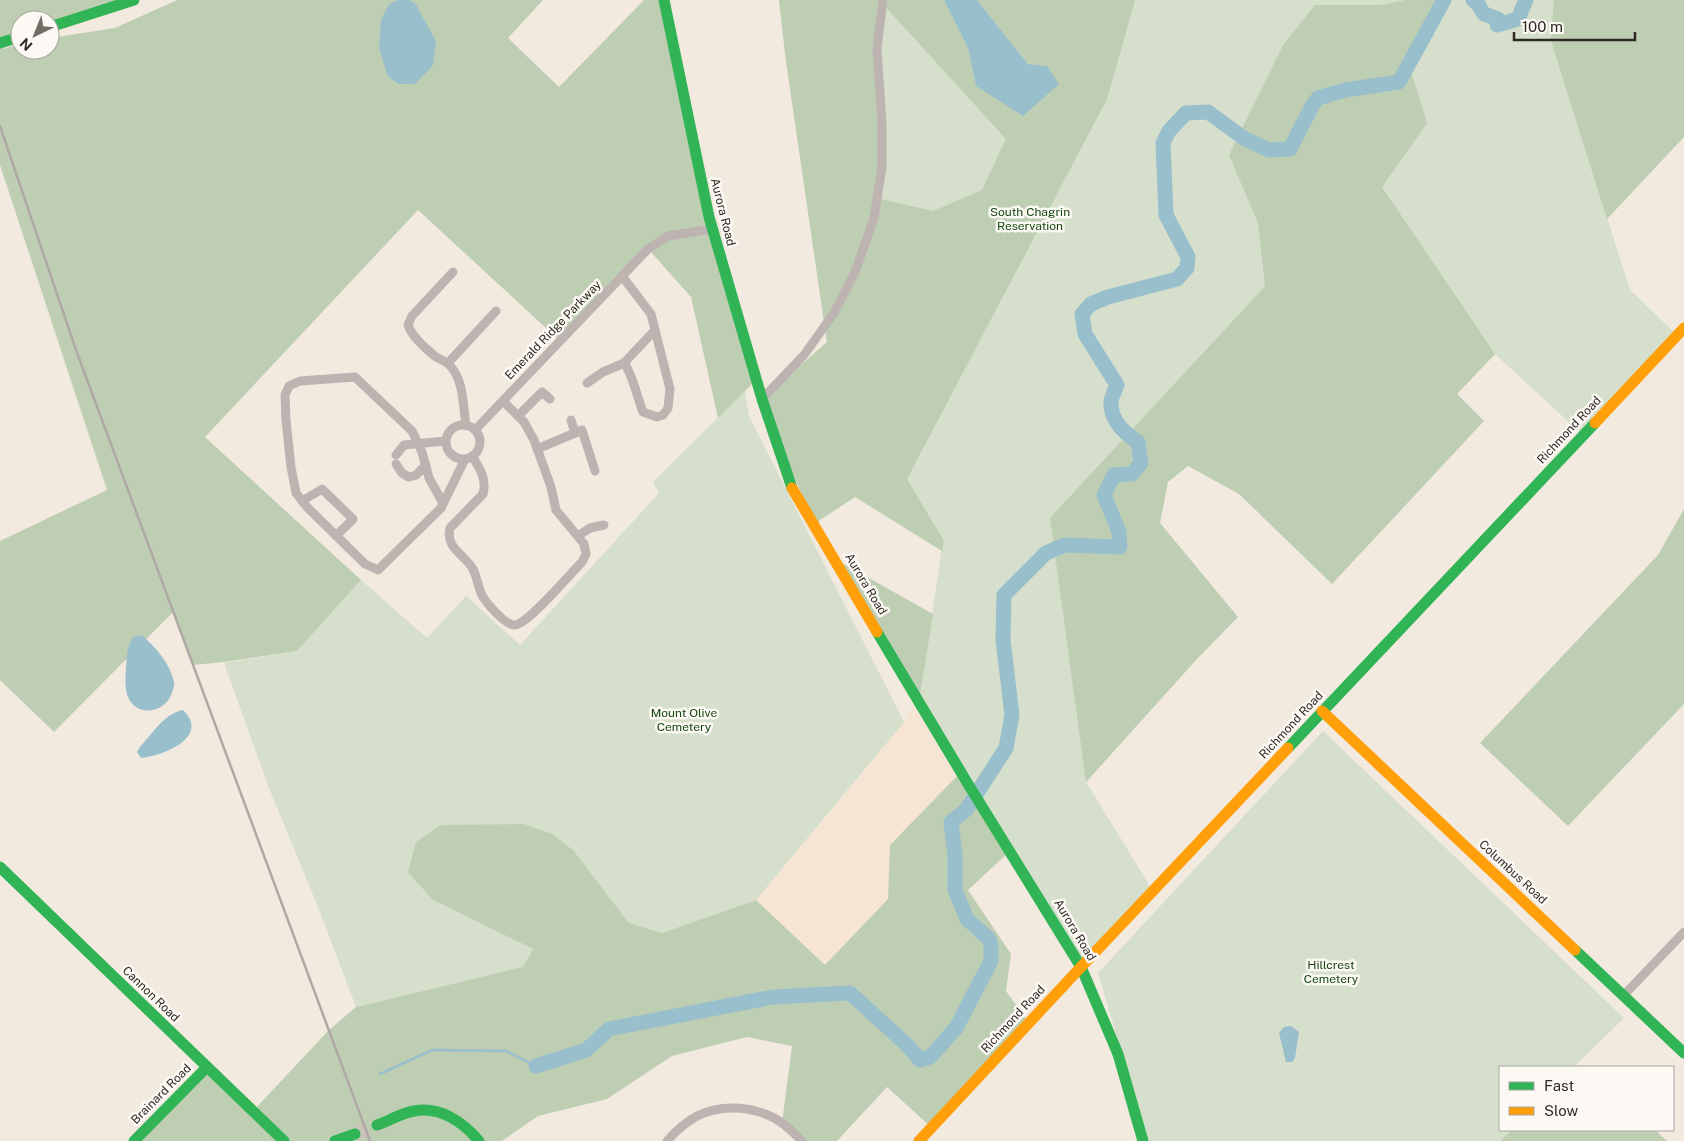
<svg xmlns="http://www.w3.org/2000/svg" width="1684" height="1141" viewBox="0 0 1684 1141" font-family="'Public Sans',sans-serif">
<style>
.built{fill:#f5e5d2}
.green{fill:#d5dfcb}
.forest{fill:#beceb3;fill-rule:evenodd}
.water{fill:#99bfcc}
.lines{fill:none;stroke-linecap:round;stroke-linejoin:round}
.stream{stroke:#99bfcc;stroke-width:2.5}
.river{stroke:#99bfcc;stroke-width:15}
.primary-tunnel{stroke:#cbc3b9;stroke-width:14;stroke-dasharray:14 7;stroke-linecap:butt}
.street{stroke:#bdb4b2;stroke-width:9}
.fast{stroke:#30b455;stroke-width:11}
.slow{stroke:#ff9f0a;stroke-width:11}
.rail{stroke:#afa8a4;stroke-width:2.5}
.labels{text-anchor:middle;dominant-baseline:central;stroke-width:5;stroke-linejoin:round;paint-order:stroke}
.street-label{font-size:12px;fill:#2f2923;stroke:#fcf9f5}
.park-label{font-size:12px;fill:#14460f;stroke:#fcf9f5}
</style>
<rect width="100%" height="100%" fill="#f2e9df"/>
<polygon class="built" points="919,701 961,772 890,845 888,899 825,965 756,900 862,774"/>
<g class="green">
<polygon points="779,0 1590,0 1551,41 1630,290 1677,335 1583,435 1495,354 1456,394 1300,248 1051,518 1196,660 1086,782 1153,891 1081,967 919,701 943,541 827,343 786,61"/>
<polygon points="745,391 749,416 904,722 756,900 662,933 629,923 574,851 433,900 533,949 523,967 356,1007 318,907 269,788 224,663 297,651 361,580 427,638 466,596 520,645 659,493 653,482"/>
<polygon points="1323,731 1624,1018 1574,1067 1500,1067 1500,1130 1512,1130 1500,1141 1148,1141 1098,973"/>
</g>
<g class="forest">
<polygon points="0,0 134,0 50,27 50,20 20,20 20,37 1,43 3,49 20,44 20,50 50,50 50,38 115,28 177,0 543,0 508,38 559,87 644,0 664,0 709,217 756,380 718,418 691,297 649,250 560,341 418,210 205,437 361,580 297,651 224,662 193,665 173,612 54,732 0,680 0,541 107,490 0,165"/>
<path d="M 779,0 L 944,0 L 968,48 L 976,86 L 1047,66 L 1028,64 L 977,0 L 1135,0 L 1107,99 L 907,479 L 944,541 L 942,551 L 855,497 L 814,524 L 762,399 L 827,342 L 786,61 ZM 882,3 L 1006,139 L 982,190 L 933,211 L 877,198 L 882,124 L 877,48 Z"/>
<polygon points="1405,0 1444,0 1409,65 1427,123 1382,187 1495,354 1457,394 1484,421 1332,584 1239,494 1188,466 1168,482 1160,523 1238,617 1196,660 1086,782 1050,518 1265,286 1258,223 1229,155 1283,45 1315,5 1382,5"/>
<polygon points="1554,0 1684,0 1684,137 1607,219 1551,41"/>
<polygon points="1684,509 1684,704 1568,826 1480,743 1658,555"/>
<polygon points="835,559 933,614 919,701"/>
<polygon points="961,772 1010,851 968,890 1011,954 1006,991 1029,1023 931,1127 887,1087 837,1141 802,1141 782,1123 792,1046 747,1037 672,1056 607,1099 538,1116 502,1141 134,1141 207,1067 253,1111 329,1030 356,1007 523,967 533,949 433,900 408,872 416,842 441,825 524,824 552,834 574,851 629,923 662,933 756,900 825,965 888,899 890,845"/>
<polygon points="1512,1130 1655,1130 1667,1141 1500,1141"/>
</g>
<g class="water">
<polygon points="398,0 409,0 415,3 436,41 433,65 415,84 398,84 387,75 379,47 381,20 389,4"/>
<polygon points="944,0 977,0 1028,64 1047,66 1059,84 1023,116 976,86 968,48"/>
<path d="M 142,635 C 156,648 170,663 174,682 C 175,686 173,689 172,693 C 165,713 137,718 128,697 C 125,689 125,679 126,670 C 127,657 126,650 133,637 Z"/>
<path d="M 183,710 C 211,737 163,756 141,758 L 137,752 L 140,747 C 152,734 165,713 183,710 Z"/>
<polygon points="1291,1026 1299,1032 1295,1058 1292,1062 1286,1062 1279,1033 1284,1027"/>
</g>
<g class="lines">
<polyline class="stream" points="380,1074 432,1050 506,1051 536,1066"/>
<g class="river">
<polyline points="1473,0 1478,4 1484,14 1498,19 1497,25 1518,19 1526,0"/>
<path d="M 536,1066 L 586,1050 L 609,1029 L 773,997 L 850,993 L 907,1045 L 920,1060 L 930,1057 L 956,1028 L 991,961 L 991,946 L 989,939 L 967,919 L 955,890 L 955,854 L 951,822 L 966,810 L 1006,748 L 1012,715 L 1003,640 L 1004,595 L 1046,553 L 1065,545 L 1120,547 L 1119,532 L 1104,495 L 1114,475 L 1132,474 L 1141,463 L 1138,442 C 1123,432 1110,420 1111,401 C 1112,396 1115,390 1117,385 L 1085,334 L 1082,314 L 1091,304 L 1108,297 L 1177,279 L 1187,268 L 1188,257 L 1166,215 L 1163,143 L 1169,131 L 1186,113 L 1208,112 L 1245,139 L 1269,150 L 1290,149 L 1312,106 L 1318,98 L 1345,90 L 1399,82 L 1444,0"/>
</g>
<polyline class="primary-tunnel" points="355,1134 377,1125"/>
<g class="street">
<path d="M 453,272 L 412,316 L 408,325 C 412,337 426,349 436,357 C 442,360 448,362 452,368 C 464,383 463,407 466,425"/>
<path d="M 622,276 L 651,314 L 670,389 L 668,408 L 663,415 L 657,417 L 643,412 C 637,397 633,375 624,363"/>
<polyline points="448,363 496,311"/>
<polyline points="587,383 603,372 624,363 655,330"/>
<polyline points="762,399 804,355 834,313 855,272 874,218 882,167 882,124 877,48 883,0"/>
<polyline points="518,416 542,392 550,399"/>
<polyline points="571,420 575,433"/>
<circle cx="463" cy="442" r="17"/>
<polyline points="475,430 648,249 668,236 712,229"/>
<polyline points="537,449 582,430 595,471"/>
<polyline points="396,455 404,445 445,441"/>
<path d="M 472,456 C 480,468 487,480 483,494 L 450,528 C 445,548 464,554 473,569 C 477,577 478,587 482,595 C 486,603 506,626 515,625 C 528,624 570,574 582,562 L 586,554 L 584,544 L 556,510 L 551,487 L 534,440 L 524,422 L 503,401"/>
<polyline points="396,464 402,473 409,477 416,475 426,465"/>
<polyline points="302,501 322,489 353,519 336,536"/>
<polyline points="443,503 429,478 422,452 412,431 355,377 300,381 289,386 285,395 286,420 291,467 296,493 307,507 365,564 378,570 441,508 465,459"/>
<polyline points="578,536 590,528 604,525"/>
<polyline points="1624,995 1684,932"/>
<path d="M 667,1141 C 675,1132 686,1122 697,1116 C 723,1103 758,1106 782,1123 C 789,1128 796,1135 802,1141"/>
</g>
<g class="fast">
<polyline points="664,0 709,217 762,399 792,488"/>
<polyline points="50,27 134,0"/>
<polyline points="0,43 20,37"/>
<polyline points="877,632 968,784 1081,967 1118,1054 1143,1141"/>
<polyline points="1288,748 1595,423"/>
<polyline points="0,867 284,1141"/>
<polyline points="1575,950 1684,1053"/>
<path d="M 377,1125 C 389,1121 401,1113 414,1111 C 440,1106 463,1122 479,1141"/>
<polyline points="134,1141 207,1067"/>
<polyline points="335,1141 355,1134"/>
</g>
<g class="slow">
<polyline points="1595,423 1684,328"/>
<polyline points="792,488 877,632"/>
<polyline points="1322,711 1575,950"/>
<polyline points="1081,967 1288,748"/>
<polyline points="919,1141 1081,967"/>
</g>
<polyline class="rail" points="0,126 76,350 370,1141"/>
</g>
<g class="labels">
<g class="street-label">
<text transform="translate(723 212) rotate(76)">Aurora Road</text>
<text transform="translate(553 330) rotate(-46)">Emerald Ridge Parkway</text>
<text transform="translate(1569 430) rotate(-47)">Richmond Road</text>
<text transform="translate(866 584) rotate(59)">Aurora Road</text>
<text transform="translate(1291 725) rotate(-47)">Richmond Road</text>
<text transform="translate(1513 872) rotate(43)">Columbus Road</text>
<text transform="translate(1075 930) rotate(59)">Aurora Road</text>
<text transform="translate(151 994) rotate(44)">Cannon Road</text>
<text transform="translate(1013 1019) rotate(-47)">Richmond Road</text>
<text transform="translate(161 1094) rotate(-45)">Brainard Road</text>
</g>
<g class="park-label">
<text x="1030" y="212">South Chagrin<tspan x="1030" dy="14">Reservation</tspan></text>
<text x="684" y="713">Mount Olive<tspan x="684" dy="14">Cemetery</tspan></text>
<text x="1331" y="965">Hillcrest<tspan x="1331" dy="14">Cemetery</tspan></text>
</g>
</g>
<rect x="1499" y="1066" width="175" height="65" fill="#fcf9f5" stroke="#aaa6a1"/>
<rect x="1509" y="1082" width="25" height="8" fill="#30b455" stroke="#aaa6a1"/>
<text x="1544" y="1091" font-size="15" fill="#2f2923">Fast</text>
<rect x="1509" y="1107" width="25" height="8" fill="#ff9f0a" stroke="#aaa6a1"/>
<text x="1544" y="1116" font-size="15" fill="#2f2923">Slow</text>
<g transform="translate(35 35) rotate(223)"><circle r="24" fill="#fcf9f5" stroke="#aaa6a1"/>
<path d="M0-4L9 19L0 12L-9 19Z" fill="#736c65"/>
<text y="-8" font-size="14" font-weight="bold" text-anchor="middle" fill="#2f2923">N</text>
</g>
<path d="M1514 32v8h121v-8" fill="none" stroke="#2f2923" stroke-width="2.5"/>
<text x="1522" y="32" font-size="15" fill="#2f2923" stroke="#fcf9f5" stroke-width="4" paint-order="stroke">100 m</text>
</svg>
